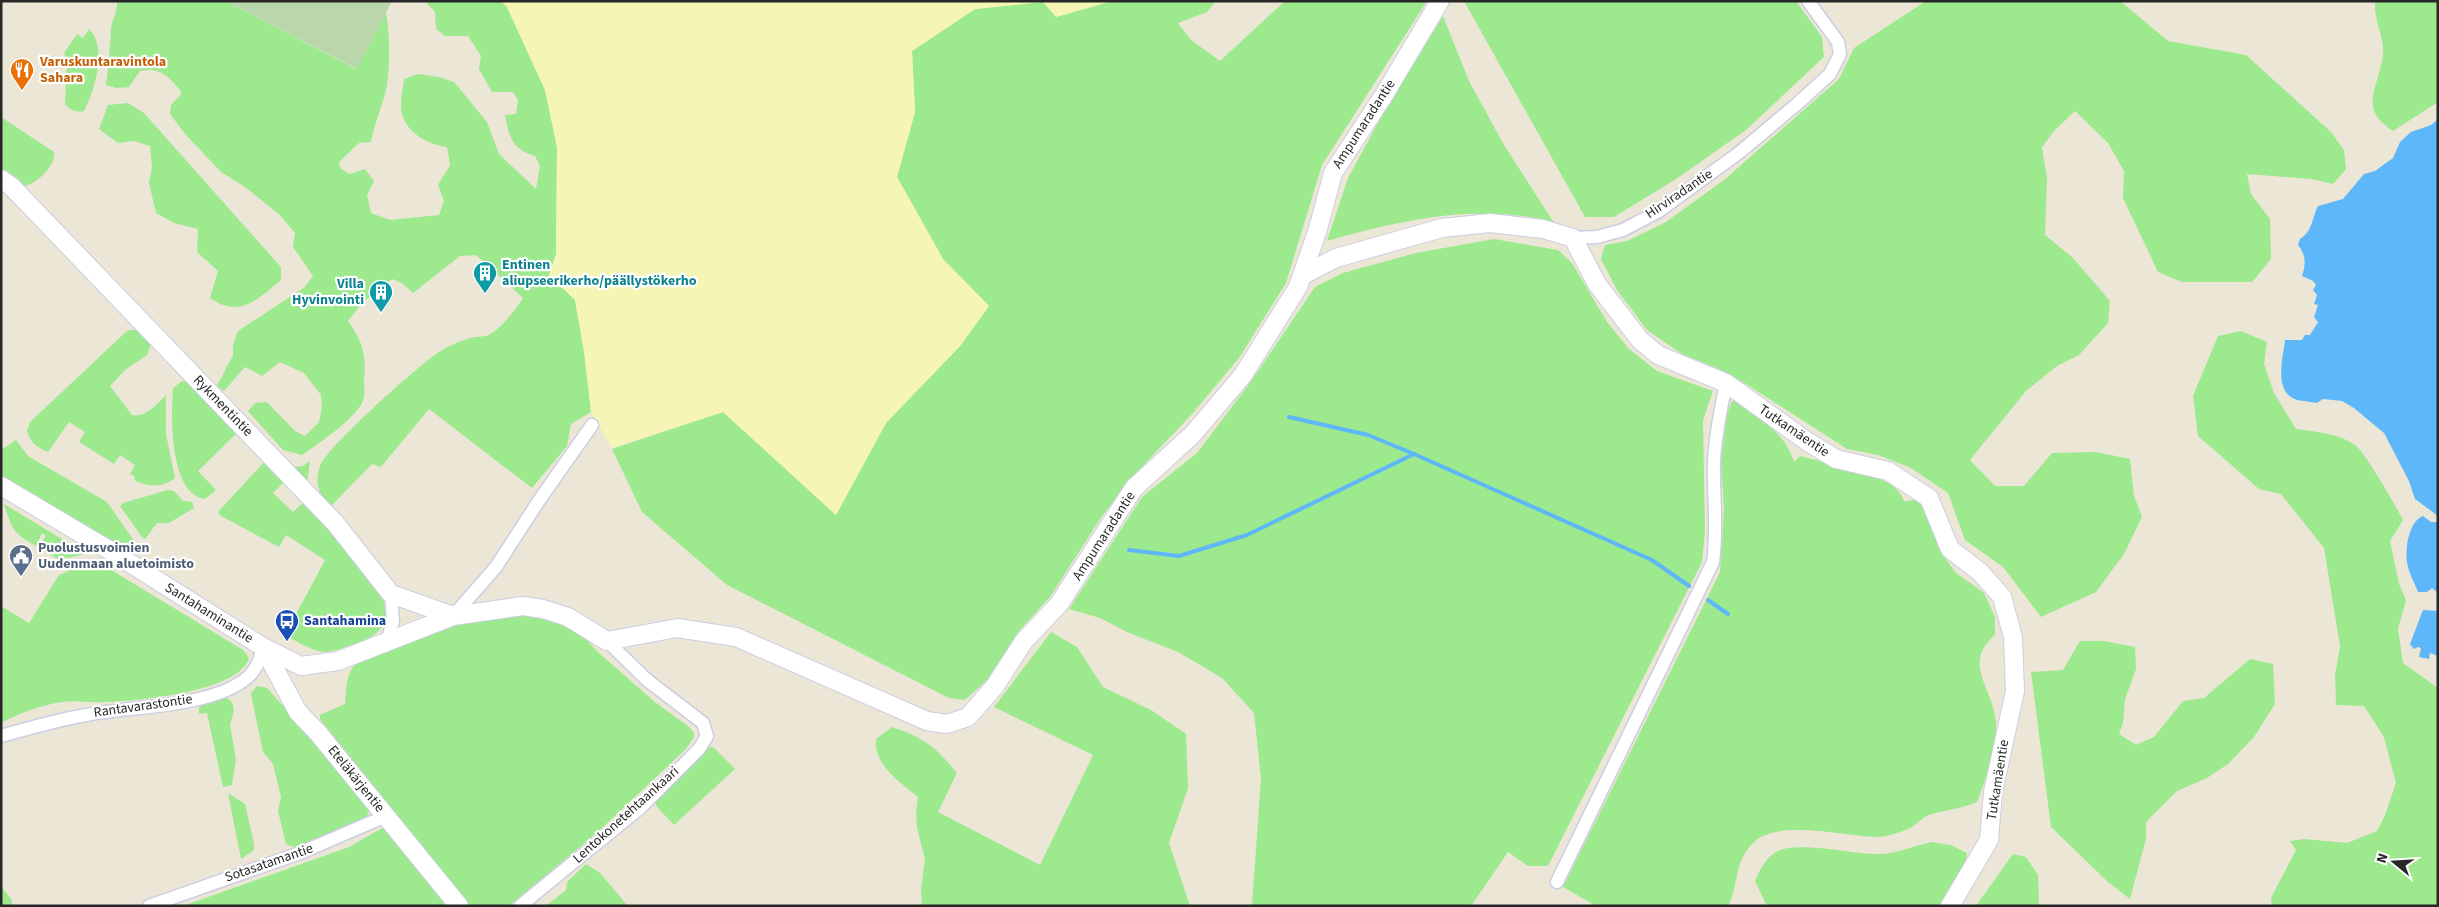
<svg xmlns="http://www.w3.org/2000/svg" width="2439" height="907" viewBox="0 0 2439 907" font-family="'Source Sans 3',sans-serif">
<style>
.green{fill:#9de98d}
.sand{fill:#f5f5b5}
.cemetery{fill:#bad7ac}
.water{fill:#5eb7f9}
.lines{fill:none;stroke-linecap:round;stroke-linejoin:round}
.stream{stroke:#5eb7f9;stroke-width:4}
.street-casing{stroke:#cccde2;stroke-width:15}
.secondary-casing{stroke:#cccde2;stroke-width:20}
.street{stroke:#fff;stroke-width:12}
.secondary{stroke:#fff;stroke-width:18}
.labels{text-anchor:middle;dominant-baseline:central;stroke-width:4.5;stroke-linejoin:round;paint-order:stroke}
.food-label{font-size:14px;font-weight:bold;fill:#c56008;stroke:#fff;text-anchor:start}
.street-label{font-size:14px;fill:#272727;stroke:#fff}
.culture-label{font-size:14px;font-weight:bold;fill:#0d838f;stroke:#fff;text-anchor:start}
.service-label{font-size:14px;font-weight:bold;fill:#4e5e75;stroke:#fff;text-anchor:start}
.transit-label{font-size:14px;font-weight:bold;fill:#164399;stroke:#fff;text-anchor:start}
</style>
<rect width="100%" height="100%" fill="#ece6d7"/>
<g class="green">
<path d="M 117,1 L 226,1 L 356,69 L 386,13 C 390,34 390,68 386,90 C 382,107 374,124 371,142 L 359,143 L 339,162 L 340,168 L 350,174 L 365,169 L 374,181 L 367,195 L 371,213 L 390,220 L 439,215 L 444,201 L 438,185 L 450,165 L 447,147 C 429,145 407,133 402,114 C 399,103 403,90 404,79 L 418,74 L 439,77 L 454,82 L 487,122 L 499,154 L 536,189 L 540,166 L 535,156 C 512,149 509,137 505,115 L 516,114 L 518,100 L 513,92 L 492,92 L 479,69 L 481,56 L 468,36 L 445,36 L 436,29 L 435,12 L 425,1 L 501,1 L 507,7 L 545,90 L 557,147 L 556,254 L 549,275 L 575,300 L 584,351 L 591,412 L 571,424 L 567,446 L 532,488 L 429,409 L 381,467 L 372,464 L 330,507 C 319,495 314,483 320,466 C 326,448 420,364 439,352 C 447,347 458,342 467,339 C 474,336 486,338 492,333 C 505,324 514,311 523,298 L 476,255 L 460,256 L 413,293 L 402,283 L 392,279 L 362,303 L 348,321 C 364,344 366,354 364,382 C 364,388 365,396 363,401 C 355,419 318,444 302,455 L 283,450 L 248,411 L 255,403 L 267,402 L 295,431 L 305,436 L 319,422 L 322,407 L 321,395 L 304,373 L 280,362 L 262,376 L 245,367 L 224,391 L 217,386 L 233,355 L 233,345 L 238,331 L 305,287 L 313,276 L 293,247 L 295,233 L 280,215 L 245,187 L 221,172 L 186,135 L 170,114 L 171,105 L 182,93 C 169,77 162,67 140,71 L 129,87 L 116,88 L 106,85 C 108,66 110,48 111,29 C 112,19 118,11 117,1 Z"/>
<polygon points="1112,1 1216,1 1207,12 1178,23 1191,40 1220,61 1285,1 1427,1 1322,165 1286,283 1239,358 1192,414 1136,473 1102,516 1050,597 1018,632 988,679 965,700 949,698 727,585 642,512 612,449 723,412 836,515 886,423 960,346 989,306 943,259 897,177 915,112 912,51 975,9 1043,2 1056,17"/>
<polygon points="1464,1 1796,1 1822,37 1824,57 1746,130 1676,179 1614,217 1585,217"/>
<polygon points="1926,1 2120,1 2168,41 2246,55 2331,132 2344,150 2346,169 2333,184 2311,179 2247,174 2251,194 2270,219 2271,259 2252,282 2182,282 2158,272 2123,198 2124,171 2108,143 2075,111 2054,131 2042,147 2047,178 2045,235 2073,258 2110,301 2108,323 2079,355 2057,366 2026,391 1970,460 1995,486 2024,486 2052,453 2096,452 2130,459 2134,496 2142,517 2124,554 2096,592 2041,617 2003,567 1965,540 1948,493 1911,468 1878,455 1847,449 1746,384 1717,368 1682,354 1647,330 1617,290 1601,259 1605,245 1627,241 1666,222 1724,180 1839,79 1854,48"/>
<path d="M 2375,1 L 2438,1 L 2438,102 L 2393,131 C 2357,107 2379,88 2383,55 C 2385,38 2373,19 2375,1 Z"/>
<path d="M 1443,16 L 1469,81 L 1504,145 L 1554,223 C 1486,201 1394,221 1327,241 L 1348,178 L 1384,112 Z"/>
<path d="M 89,29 C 108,47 95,90 84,111 C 76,113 70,110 65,104 L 67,59 L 64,53 L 77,34 L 83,38 Z"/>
<path d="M 128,103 L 144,113 L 281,267 L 281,280 C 258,299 240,319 210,298 L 218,271 L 197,252 L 198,229 L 174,223 L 156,213 L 149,183 L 152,167 L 150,146 L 134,141 L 118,143 L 99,129 L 108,105 Z"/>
<path d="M 1,117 L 54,152 C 56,166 37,183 25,186 L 1,169 Z"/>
<polygon points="1494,239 1558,250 1572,263 1607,322 1629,349 1657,371 1713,391 1703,420 1705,531 1702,562 1548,866 1528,866 1508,852 1471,906 1252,906 1261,778 1254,713 1222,678 1178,652 1129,633 1100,618 1069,609 1142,497 1197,453 1250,383 1315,287 1343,273 1416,253"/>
<path d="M 128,330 L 139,330 L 151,344 L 147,355 L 125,370 L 110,386 L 132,415 C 146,418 157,404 166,395 L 166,434 L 175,478 C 163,488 147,487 134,480 L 135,477 L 130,474 L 135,465 L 120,455 L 114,464 L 79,442 L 85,432 L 69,422 L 48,452 C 37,448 30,442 27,431 L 30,422 Z"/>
<path d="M 2241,331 L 2267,342 L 2264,364 L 2274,393 L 2296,429 C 2316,432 2338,433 2355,445 C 2365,452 2397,508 2403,520 L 2390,541 L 2399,584 L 2406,600 L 2398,629 L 2403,663 L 2438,688 L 2438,906 L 2272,906 L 2271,898 L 2296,850 L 2290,841 L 2304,839 L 2347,843 L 2377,831 L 2385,815 L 2396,783 L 2384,737 L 2364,706 L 2336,705 L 2335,676 L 2340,646 L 2324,548 L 2281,494 L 2259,489 L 2198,436 L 2193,396 L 2218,336 Z"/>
<path d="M 182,381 L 195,384 L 238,432 L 198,471 L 216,490 L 205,499 C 169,494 171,414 173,388 Z"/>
<path d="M 1732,401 L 1739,402 C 1762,420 1785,433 1794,462 L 1800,456 C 1828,463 1860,470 1886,482 C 1893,485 1902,494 1904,501 L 1916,500 L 1928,510 L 1939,550 L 1956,573 L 1984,593 L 1995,617 L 1995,635 C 1963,662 1990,685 1995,716 C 2000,740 1986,779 1977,802 C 1961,809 1945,810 1929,815 C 1922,817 1917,825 1910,828 C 1902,832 1886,837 1877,837 C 1846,837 1777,818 1753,843 C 1734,861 1739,885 1728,906 L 1596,906 L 1563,887 L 1720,572 L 1724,509 L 1721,463 L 1727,414 Z"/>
<polygon points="16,440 28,456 107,502 139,548 137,554 1,479 1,450"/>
<path d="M 266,460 L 288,478 L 273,493 L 293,512 L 308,498 L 382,596 C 392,626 379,636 351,645 C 343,648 333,652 324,652 C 312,651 296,641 285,635 L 325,560 L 286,535 L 279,547 L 221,516 L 218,512 Z"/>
<polygon points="310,461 307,483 292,467 303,466"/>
<polygon points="168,490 174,491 183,501 192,502 194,508 169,523 157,523 145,539 142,537 120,506 123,503"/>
<path d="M 4,504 L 85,553 L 85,554 L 59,560 L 37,547 L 46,536 L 42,533 L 36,546 C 13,533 12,529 4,504 Z"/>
<path d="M 78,566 L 108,568 L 243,650 L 249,658 C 240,692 136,701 105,702 C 91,703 76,700 62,702 C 41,705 20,713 1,723 L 1,606 L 29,623 L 59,575 Z"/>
<path d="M 516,614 L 551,620 L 583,636 L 599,653 L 656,703 L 688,726 L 694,733 L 694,737 L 686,749 L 600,830 L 509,906 L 469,906 L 320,719 L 320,715 L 345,704 C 347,688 345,671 359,661 L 445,625 Z"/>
<path d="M 1051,632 L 1077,647 L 1103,687 L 1151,710 L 1186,734 L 1188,788 L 1169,843 L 1190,906 L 922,906 L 921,890 L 925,859 L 917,828 L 916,813 L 918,797 C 899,781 874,766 876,739 L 892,727 C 923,737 936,747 957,773 L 938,812 L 1040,865 L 1093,755 L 994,707 Z"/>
<polygon points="2080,641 2104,641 2135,647 2136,669 2125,699 2123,723 2119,734 2136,745 2154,737 2183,701 2204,698 2250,659 2273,664 2275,704 2254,737 2228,764 2207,778 2177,791 2146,822 2146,839 2130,899 2108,882 2051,827 2031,672 2063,670"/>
<polygon points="257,686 267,688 341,770 370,807 367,817 305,845 296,848 286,844 278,811 281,797 273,764 263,752 252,699 251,693"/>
<polygon points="225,696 232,702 234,710 230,725 236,759 232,785 223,787 207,713 199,714 199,706 202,702"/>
<polygon points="713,747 735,769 674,825 657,807 655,801 707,748"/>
<polygon points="228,793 245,804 254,844 254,850 241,859"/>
<polygon points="384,827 450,906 183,906 349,847"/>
<path d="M 1931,842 L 1951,845 L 1967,853 L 1965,864 L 1941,906 L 1767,906 L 1755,881 C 1760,869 1766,857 1778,851 C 1799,841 1853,854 1878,854 C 1895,854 1914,846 1931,842 Z"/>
<polygon points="2013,854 2026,857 2038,875 2039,906 1976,906"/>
<polygon points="586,864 600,873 628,906 546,906 566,890 567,882"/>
<polygon points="1,886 12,900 11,906 1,906"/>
</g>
<polygon class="sand" points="501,1 1112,1 1056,17 1043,2 975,9 912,51 915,112 897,177 943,259 989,306 960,346 886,423 836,515 723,412 612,448 591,412 584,351 575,300 549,275 556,254 557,147 545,90 507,7"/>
<polygon class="cemetery" points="226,1 392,1 357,69"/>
<g class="water">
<path d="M 2438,119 L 2438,516 L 2415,499 L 2409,481 L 2384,433 L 2354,408 L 2342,401 L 2323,399 L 2317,403 C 2310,402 2303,401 2297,400 C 2273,393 2283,358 2285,340 L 2302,340 L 2305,335 L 2310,335 L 2318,322 L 2314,317 L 2318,305 L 2314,304 L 2317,295 L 2313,290 L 2316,285 L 2313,281 L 2302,276 C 2306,264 2306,255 2298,245 L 2300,239 C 2313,231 2312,217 2318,206 L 2343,199 L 2364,174 L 2375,171 L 2393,158 L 2400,142 L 2411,132 L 2431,125 Z"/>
<path d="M 2423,516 L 2431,522 L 2438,522 L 2438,593 L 2432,588 L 2427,592 L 2418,592 C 2415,583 2408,572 2407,562 C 2405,548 2409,521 2423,516 Z"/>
<polygon points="2423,610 2438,611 2438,656 2430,653 2429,659 2419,657 2421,648 2418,647 2414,649 2410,644"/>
</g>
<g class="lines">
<g class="stream">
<polyline points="1289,417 1368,435 1414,454 1652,560 1689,586"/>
<polyline points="1129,550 1179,556 1247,535 1414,454"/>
<polyline points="1708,600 1728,614"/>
</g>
<g class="street-casing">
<g id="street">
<polyline points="1573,238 1597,237 1623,230 1659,211 1740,152 1797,104 1830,74 1840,54 1838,42 1808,1"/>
<polyline points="453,616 496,567 538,502 592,425"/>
<polyline points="387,642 393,621 391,594"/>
<path d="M 1,736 C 29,728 58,720 86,715 C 130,706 219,708 251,674 C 258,666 261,657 263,647"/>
<path d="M 1557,882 L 1713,562 C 1718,528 1713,495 1714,461 C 1715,435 1721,409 1726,383"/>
<polyline points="149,906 300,853 386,816"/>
<polyline points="520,906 640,808 699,749 707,736 703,723 647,680 607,641"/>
</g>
</g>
<g class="secondary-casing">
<g id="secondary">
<polyline points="1,179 11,186 336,524 391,594 453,616"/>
<polyline points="1303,275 1336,258 1442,228 1490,223 1543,229 1573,238 1597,284 1640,340 1658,355 1726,383 1808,442 1836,459 1888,471 1929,498 1950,549 1980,572 2002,597 2013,637 2015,691 1993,792 1989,840 1950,906"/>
<polyline points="1,486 109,550 263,647 301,666 338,661 453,616 523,606 543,609 568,617 607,641 677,628 736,637 927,721 947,724 968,717 995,686 1024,641 1059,604 1134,488 1193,434 1243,375 1298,287 1318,229 1333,173 1384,95 1440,1"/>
<polyline points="263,647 298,712 318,733 459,906"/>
</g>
</g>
<use href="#street" class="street"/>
<use href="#secondary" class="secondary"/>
</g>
<defs>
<g id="restaurant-pin" transform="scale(1.25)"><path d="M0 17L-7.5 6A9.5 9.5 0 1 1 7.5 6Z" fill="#e8710a" stroke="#fff"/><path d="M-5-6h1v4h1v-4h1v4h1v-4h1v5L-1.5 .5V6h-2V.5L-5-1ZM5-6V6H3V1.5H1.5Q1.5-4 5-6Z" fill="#fff"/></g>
<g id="building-pin" transform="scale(1.25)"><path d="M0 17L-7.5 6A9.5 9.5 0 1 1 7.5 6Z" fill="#0f9aa8" stroke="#fff"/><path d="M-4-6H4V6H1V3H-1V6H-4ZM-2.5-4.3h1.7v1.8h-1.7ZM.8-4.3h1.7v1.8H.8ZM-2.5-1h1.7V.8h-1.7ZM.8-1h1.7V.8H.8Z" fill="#fff"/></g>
<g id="civic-pin" transform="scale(1.25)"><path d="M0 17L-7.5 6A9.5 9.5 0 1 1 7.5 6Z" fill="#5c6f8a" stroke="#fff"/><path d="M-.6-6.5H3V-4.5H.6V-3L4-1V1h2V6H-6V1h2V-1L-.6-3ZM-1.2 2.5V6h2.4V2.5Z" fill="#fff"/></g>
<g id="bus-pin" transform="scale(1.25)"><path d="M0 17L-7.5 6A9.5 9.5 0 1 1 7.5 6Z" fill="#1a4fb4" stroke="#fff"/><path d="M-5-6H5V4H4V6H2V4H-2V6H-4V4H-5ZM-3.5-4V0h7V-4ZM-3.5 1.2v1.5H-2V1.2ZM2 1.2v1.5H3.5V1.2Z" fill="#fff"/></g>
</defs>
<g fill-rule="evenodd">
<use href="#restaurant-pin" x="22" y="70"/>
<use href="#building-pin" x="485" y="273"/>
<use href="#building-pin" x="381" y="292"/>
<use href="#civic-pin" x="21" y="556"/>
<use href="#bus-pin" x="287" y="621"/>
</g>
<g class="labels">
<g class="food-label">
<text x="40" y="62">Varuskuntaravintola<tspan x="40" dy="16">Sahara</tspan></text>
</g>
<g class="street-label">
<text transform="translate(1364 124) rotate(-57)">Ampumaradantie</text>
<text transform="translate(1679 194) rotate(-34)">Hirviradantie</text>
<text transform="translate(223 406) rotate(46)">Rykmentintie</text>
<text transform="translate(1794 431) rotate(34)">Tutkamäentie</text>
<text transform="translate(1104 536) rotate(-57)">Ampumaradantie</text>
<text transform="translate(209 613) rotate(32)">Santahaminantie</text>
<text transform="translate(143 706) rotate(-8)">Rantavarastontie</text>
<text transform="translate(356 779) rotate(51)">Eteläkärjentie</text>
<text transform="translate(1998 780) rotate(-81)">Tutkamäentie</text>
<text transform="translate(626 815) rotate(-42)">Lentokonetehtaankaari</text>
<text transform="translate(269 863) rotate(-19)">Sotasatamantie</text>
</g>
<g class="culture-label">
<text x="502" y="265">Entinen<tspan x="502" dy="16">aliupseerikerho/päällystökerho</tspan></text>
<text x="364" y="284" text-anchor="end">Villa<tspan x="364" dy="16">Hyvinvointi</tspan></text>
</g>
<g class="service-label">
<text x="38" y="548">Puolustusvoimien<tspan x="38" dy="16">Uudenmaan aluetoimisto</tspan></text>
</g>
<g class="transit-label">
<text x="304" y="621">Santahamina</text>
</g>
</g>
<rect width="2439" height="907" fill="none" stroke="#272727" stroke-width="5"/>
<g transform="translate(2394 862) rotate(288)" stroke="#ffffff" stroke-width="4" paint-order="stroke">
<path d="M0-4L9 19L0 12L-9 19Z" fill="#272727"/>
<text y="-8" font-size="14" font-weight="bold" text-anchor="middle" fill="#272727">N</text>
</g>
</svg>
